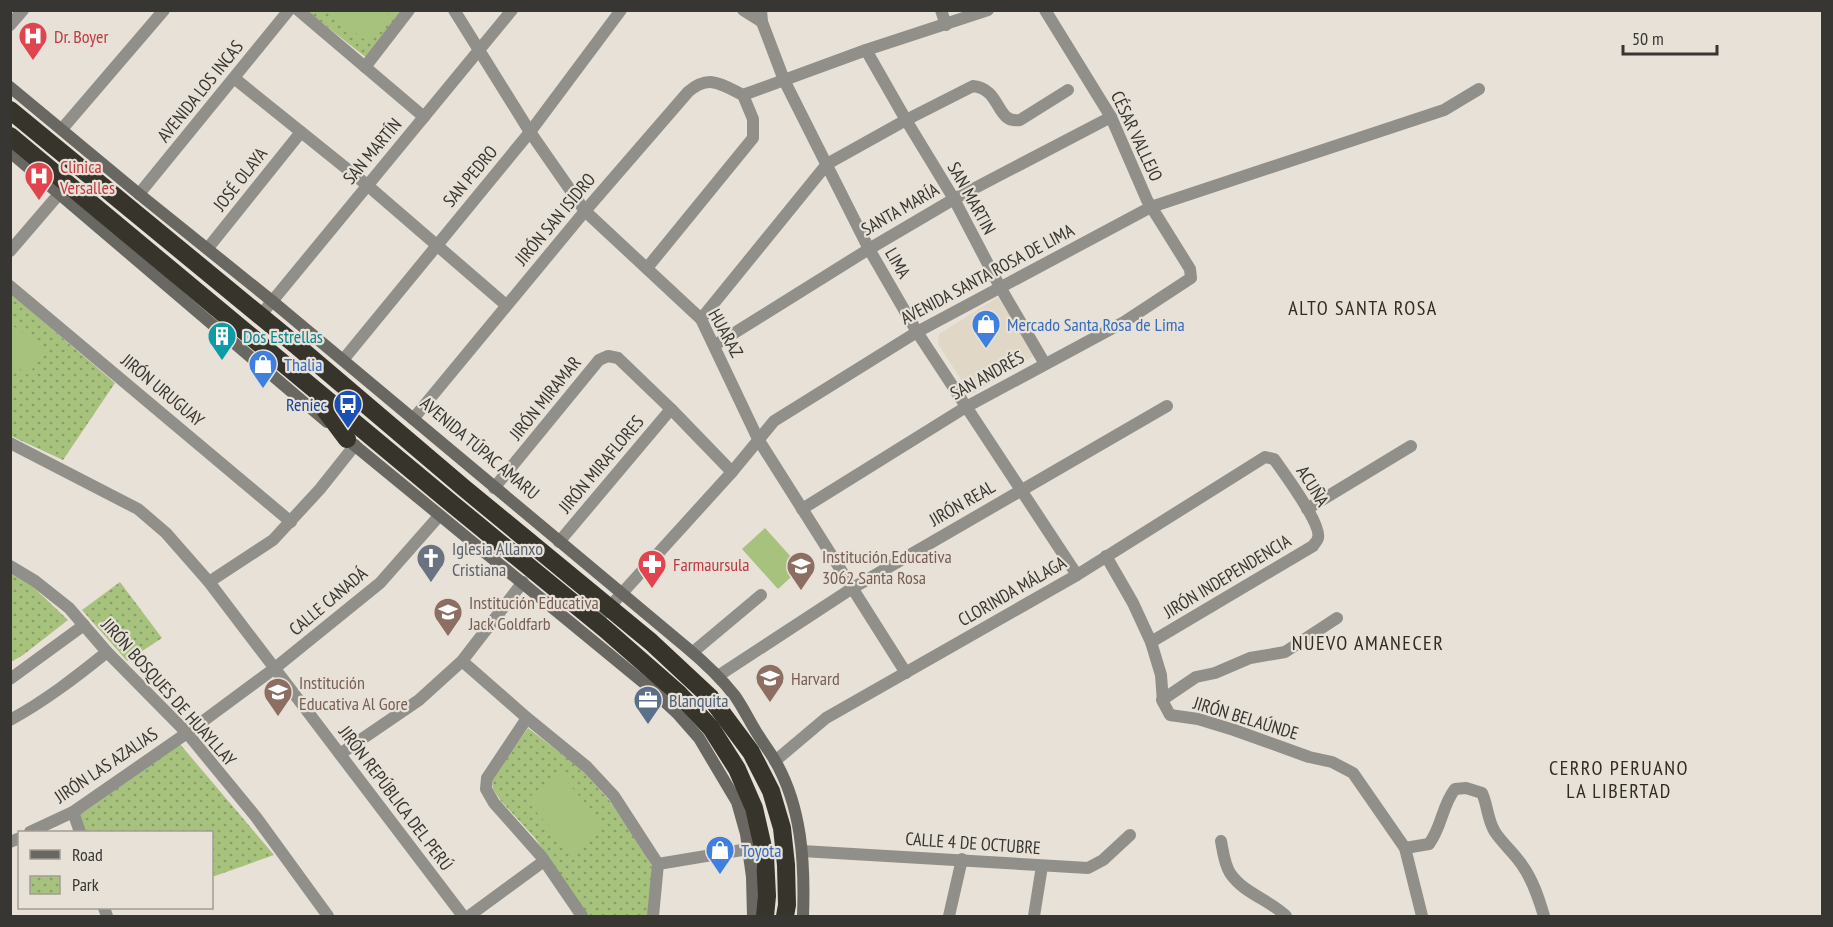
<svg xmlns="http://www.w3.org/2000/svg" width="1833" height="927" viewBox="0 0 1833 927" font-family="'PT Sans Narrow',sans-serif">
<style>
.built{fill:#e0d7c6}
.park{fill:url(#park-dots)}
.garden{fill:#a6c27d}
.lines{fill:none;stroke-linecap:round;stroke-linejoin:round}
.street{stroke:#908f8a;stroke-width:12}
.secondary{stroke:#696761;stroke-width:12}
.highway{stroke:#37342c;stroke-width:18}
.labels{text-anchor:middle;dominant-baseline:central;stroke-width:4.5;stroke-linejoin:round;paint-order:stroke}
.health-label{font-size:18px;fill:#be3a42;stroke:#e7e1d7;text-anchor:start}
.street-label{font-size:18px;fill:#383632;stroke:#e7e1d7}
.shop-label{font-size:18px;fill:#366cbe;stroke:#e7e1d7;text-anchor:start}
.culture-label{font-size:18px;fill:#0d838f;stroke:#e7e1d7;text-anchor:start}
.transit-label{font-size:18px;fill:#164399;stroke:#e7e1d7;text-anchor:end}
.worship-label{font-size:18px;fill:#5b616d;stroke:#e7e1d7;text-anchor:start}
.education-label{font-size:18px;fill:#785e54;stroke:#e7e1d7;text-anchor:start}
.service-label{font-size:18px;fill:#4e5e75;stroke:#e7e1d7;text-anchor:start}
.neighbourhood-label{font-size:20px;letter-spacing:1.5px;fill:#302c24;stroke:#e7e1d7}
</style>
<defs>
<pattern id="park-dots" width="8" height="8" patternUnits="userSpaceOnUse" patternTransform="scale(1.5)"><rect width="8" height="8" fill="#a6c27d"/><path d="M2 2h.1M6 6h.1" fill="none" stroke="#889e67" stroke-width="1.8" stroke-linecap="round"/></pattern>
</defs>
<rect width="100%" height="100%" fill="#e7e1d7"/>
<polygon class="built" points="998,297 1035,355 974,393 969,392 938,344 939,334"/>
<g class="park">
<polygon points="307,11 405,11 368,59"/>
<polygon points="11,294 115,383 63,460 11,436"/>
<polygon points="11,574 31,585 68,620 23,655 11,662"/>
<polygon points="120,582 162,638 127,661 82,610"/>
<polygon points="528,728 580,768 609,800 641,846 652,867 648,916 588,916 535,838 501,801 493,789 493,778"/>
<polygon points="179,743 274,855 212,877 212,832 84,832 77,813"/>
</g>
<g class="garden">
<polygon points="327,11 383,11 390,16 369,43"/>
<polygon points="11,324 46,351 28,375 11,362"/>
<polygon points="765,528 801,568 778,589 742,549"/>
<polygon points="559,772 604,825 572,853 526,800"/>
</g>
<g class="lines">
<g class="street">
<polyline points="298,10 424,117"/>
<polyline points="454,10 530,132 585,211 701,319 758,439 906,673"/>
<polyline points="743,10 762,22"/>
<polyline points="761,10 762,22 784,80 869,249 917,332 1077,575"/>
<polyline points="941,10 946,25"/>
<polyline points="10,25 23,10"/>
<polyline points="866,50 906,120 954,199 1000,287 1045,364"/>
<polyline points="365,67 409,10"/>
<polyline points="234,78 367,185 506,305"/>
<polyline points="743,95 866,50 988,10"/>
<polyline points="62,129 164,10"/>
<polyline points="139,194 289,10"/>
<polyline points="208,248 301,132"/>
<polyline points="10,251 59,194"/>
<polyline points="647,268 753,138 753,119 743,95"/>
<polyline points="10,286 291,522"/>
<polyline points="260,316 512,10"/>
<path d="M 701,319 L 827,164 L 906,120 L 973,86 C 1002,89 995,124 1020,120 L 1068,90"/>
<polyline points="715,345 869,249 954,199 1111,117"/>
<polyline points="343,360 530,132 621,10"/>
<path d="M 413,419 L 585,211 L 688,92 C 709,74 721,84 743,95"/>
<polyline points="10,443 138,509 166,533 209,582 463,916"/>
<polyline points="494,488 599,360 608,356 618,358 671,409 732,472"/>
<polyline points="802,509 966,407 1124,322 1191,278 1190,269 1147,200 1111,117 1045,10"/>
<polyline points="1307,509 1411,446"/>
<polyline points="559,542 671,409"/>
<polyline points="1106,556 1133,603 1151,642 1161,675 1163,702 1170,715 1198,719 1234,730 1309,757 1332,762 1353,773 1405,848 1422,916"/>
<polyline points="10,566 35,581 69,608 107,652 187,733 256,817 328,916"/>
<polyline points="209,582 273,540 320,489 355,445"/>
<polyline points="604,613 732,472 774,421 917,332 1151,207 1444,110 1479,89"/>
<polyline points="693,652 761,595"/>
<polyline points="462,661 527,718 587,767 614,796 658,864 653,916"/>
<polyline points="718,676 851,589 1167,406"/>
<polyline points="10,679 84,625"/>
<polyline points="1162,700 1196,677 1215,673 1250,658 1285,652 1337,618"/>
<polyline points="527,718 487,778 486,789 494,803 541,856 582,916"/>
<path d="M 10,720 C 45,701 76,677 107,652"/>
<polyline points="340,754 419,700 462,661 523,582"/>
<path d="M 775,761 L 826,718 L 1077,575 L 1265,457 L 1274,459 C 1283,472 1322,524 1318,538 C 1318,540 1314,544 1313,546 L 1151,642"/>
<polyline points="73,812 80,832"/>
<polyline points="30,832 73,812 187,733 275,668 380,583 439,516"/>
<path d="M 1221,841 C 1223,851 1224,863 1230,873 C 1243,893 1270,900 1286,916"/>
<polyline points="10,842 20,838"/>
<path d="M 1405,848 L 1429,844 C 1442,827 1442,805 1455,789 L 1466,788 L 1482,793 C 1488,806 1487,819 1495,832 C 1503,844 1514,853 1522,865 C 1533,880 1539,899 1544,916"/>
<polyline points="802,851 1088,868 1103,860 1130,835"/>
<polyline points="658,864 748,849"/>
<polyline points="104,908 107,916"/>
<polyline points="469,916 544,861"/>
<polyline points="949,916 962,859"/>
<polyline points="1034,916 1042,866"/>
</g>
<g class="secondary">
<path d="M 10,87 L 139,194 L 272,301 L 686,647 C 704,662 721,678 735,696 C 742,706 748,718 754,728 C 760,739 768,749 774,759 C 802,806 805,863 803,916"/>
<polyline points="10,152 327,422"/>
<polyline points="342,435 649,687 677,713 699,738 737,802 746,834 752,877 753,916"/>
</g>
<g class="highway">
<polyline points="10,110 297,346 464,488 651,642 710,697 751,752 771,791 782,828 786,865 787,905 785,916"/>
<polyline points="10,136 451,503 605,629 678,693 711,728 737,769 754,808 765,856 767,896 765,916"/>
<polyline points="320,403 347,439"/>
</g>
</g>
<defs>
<g id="hospital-pin" transform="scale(1.5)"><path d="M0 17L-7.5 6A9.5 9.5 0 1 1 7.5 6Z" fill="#e0444e" stroke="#e7e1d7"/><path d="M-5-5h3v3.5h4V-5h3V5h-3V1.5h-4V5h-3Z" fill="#fff"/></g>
<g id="shop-pin" transform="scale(1.5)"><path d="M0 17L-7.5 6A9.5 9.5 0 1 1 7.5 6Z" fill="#3f7fe0" stroke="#e7e1d7"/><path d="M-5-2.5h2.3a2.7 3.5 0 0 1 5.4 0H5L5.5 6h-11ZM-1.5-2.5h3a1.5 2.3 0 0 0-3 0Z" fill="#fff"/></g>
<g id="building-pin" transform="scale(1.5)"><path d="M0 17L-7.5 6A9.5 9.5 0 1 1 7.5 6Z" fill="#0f9aa8" stroke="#e7e1d7"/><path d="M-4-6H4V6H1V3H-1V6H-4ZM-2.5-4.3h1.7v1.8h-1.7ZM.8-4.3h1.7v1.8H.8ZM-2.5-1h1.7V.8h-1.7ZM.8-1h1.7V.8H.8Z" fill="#fff"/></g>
<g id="bus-pin" transform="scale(1.5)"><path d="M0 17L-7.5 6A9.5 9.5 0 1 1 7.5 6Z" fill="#1a4fb4" stroke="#e7e1d7"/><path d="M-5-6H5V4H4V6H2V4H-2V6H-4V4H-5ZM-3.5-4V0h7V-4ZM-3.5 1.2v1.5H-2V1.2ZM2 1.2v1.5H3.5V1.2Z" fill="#fff"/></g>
<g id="church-pin" transform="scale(1.5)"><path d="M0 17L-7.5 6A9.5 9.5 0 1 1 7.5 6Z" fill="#6b7280" stroke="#e7e1d7"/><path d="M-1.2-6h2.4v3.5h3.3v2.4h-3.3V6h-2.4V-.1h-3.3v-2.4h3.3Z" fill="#fff"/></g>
<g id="pharmacy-pin" transform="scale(1.5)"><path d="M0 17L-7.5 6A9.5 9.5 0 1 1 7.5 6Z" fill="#e0444e" stroke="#e7e1d7"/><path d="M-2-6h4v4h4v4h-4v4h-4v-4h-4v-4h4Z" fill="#fff"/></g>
<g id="school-pin" transform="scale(1.5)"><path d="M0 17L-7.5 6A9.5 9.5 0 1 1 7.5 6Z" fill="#8d6e63" stroke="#e7e1d7"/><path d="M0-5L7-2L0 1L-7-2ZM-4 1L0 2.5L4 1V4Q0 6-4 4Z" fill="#fff"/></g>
<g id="office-pin" transform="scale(1.5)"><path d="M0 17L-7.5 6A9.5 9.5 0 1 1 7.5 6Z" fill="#5c6f8a" stroke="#e7e1d7"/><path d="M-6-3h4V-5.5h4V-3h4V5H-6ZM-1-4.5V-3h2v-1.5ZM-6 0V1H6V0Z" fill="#fff"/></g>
</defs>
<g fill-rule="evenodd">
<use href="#hospital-pin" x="33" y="36"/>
<use href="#hospital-pin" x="39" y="176"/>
<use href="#shop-pin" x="986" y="324"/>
<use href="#building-pin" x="222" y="336"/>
<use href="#shop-pin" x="263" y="364"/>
<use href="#bus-pin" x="348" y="404"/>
<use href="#church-pin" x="431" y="558"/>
<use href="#pharmacy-pin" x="652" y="564"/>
<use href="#school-pin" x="801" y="566"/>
<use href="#school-pin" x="448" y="612"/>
<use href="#school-pin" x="770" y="678"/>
<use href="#school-pin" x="278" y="692"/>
<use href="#office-pin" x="648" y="700"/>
<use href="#shop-pin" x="720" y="850"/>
</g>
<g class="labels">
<g class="health-label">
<text x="54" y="36">Dr. Boyer</text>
<text x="60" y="166">Clinica<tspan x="60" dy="21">Versalles</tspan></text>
<text x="673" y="564">Farmaursula</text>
</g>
<g class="street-label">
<text transform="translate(200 91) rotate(-51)">AVENIDA LOS INCAS</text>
<text transform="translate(1137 136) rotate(65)">CÉSAR VALLEJO</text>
<text transform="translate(372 151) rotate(-50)">SAN MARTÍN</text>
<text transform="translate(470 176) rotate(-50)">SAN PEDRO</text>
<text transform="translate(240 179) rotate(-52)">JOSÉ OLAYA</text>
<text transform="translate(972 198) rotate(61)">SAN MARTIN</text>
<text transform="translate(900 209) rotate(-30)">SANTA MARÍA</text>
<text transform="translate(555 219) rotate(-50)">JIRÓN SAN ISIDRO</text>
<text transform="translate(898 263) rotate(60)">LIMA</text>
<text transform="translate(987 274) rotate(-28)">AVENIDA SANTA ROSA DE LIMA</text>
<text transform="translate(726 333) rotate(61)">HUARAZ</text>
<text transform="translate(987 375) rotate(-29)">SAN ANDRÉS</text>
<text transform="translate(163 390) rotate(40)">JIRÓN URUGUAY</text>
<text transform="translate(545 398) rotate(-51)">JIRÓN MIRAMAR</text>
<text transform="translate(480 448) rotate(40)">AVENIDA TÚPAC AMARU</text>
<text transform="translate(601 464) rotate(-50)">JIRÓN MIRAFLORES</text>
<text transform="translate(1313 486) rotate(58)">ACUÑA</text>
<text transform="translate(962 503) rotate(-30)">JIRÓN REAL</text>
<text transform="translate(1227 576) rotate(-31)">JIRÓN INDEPENDENCIA</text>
<text transform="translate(1012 591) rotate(-30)">CLORINDA MÁLAGA</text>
<text transform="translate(328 601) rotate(-40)">CALLE CANADÁ</text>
<text transform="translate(169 692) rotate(48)">JIRÓN BOSQUES DE HUAYLLAY</text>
<text transform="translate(1246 718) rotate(17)">JIRÓN BELAÚNDE</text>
<text transform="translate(106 765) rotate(-34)">JIRÓN LAS AZALIAS</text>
<text transform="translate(396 798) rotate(53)">JIRÓN REPÚBLICA DEL PERÚ</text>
<text transform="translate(973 843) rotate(4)">CALLE 4 DE OCTUBRE</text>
</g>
<g class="shop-label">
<text x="1007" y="324">Mercado Santa Rosa de Lima</text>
<text x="284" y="364">Thalia</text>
<text x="741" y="850">Toyota</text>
</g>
<g class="culture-label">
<text x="243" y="336">Dos Estrellas</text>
</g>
<g class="transit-label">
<text x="327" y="404">Reniec</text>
</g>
<g class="worship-label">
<text x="452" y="548">Iglesia Allanxo<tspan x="452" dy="21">Cristiana</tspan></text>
</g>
<g class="education-label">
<text x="822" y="556">Institución Educativa<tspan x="822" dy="21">3062 Santa Rosa</tspan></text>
<text x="469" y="602">Institución Educativa<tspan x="469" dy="21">Jack Goldfarb</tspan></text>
<text x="791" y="678">Harvard</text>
<text x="299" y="682">Institución<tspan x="299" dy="21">Educativa Al Gore</tspan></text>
</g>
<g class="service-label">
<text x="669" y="700">Blanquita</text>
</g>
<g class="neighbourhood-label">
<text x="1363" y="308">ALTO SANTA ROSA</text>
<text x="1368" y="643">NUEVO AMANECER</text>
<text x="1619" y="768">CERRO PERUANO<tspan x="1619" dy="23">LA LIBERTAD</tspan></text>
</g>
</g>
<rect width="1833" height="927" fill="none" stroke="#383632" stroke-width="24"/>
<rect x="18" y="831" width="195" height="78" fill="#e7e1d7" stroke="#a19d95" stroke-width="1.5"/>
<rect x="30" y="850" width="30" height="9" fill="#696761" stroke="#a19d95" stroke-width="1.5"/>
<text x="72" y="861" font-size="18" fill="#383632">Road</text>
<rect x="30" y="876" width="30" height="18" fill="url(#park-dots)" stroke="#a19d95" stroke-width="1.5"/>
<text x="72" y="891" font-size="18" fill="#383632">Park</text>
<path d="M1623 45v9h94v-9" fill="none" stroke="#383632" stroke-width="3"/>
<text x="1632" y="45" font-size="18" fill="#383632" stroke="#e7e1d7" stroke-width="4.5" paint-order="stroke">50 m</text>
</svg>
